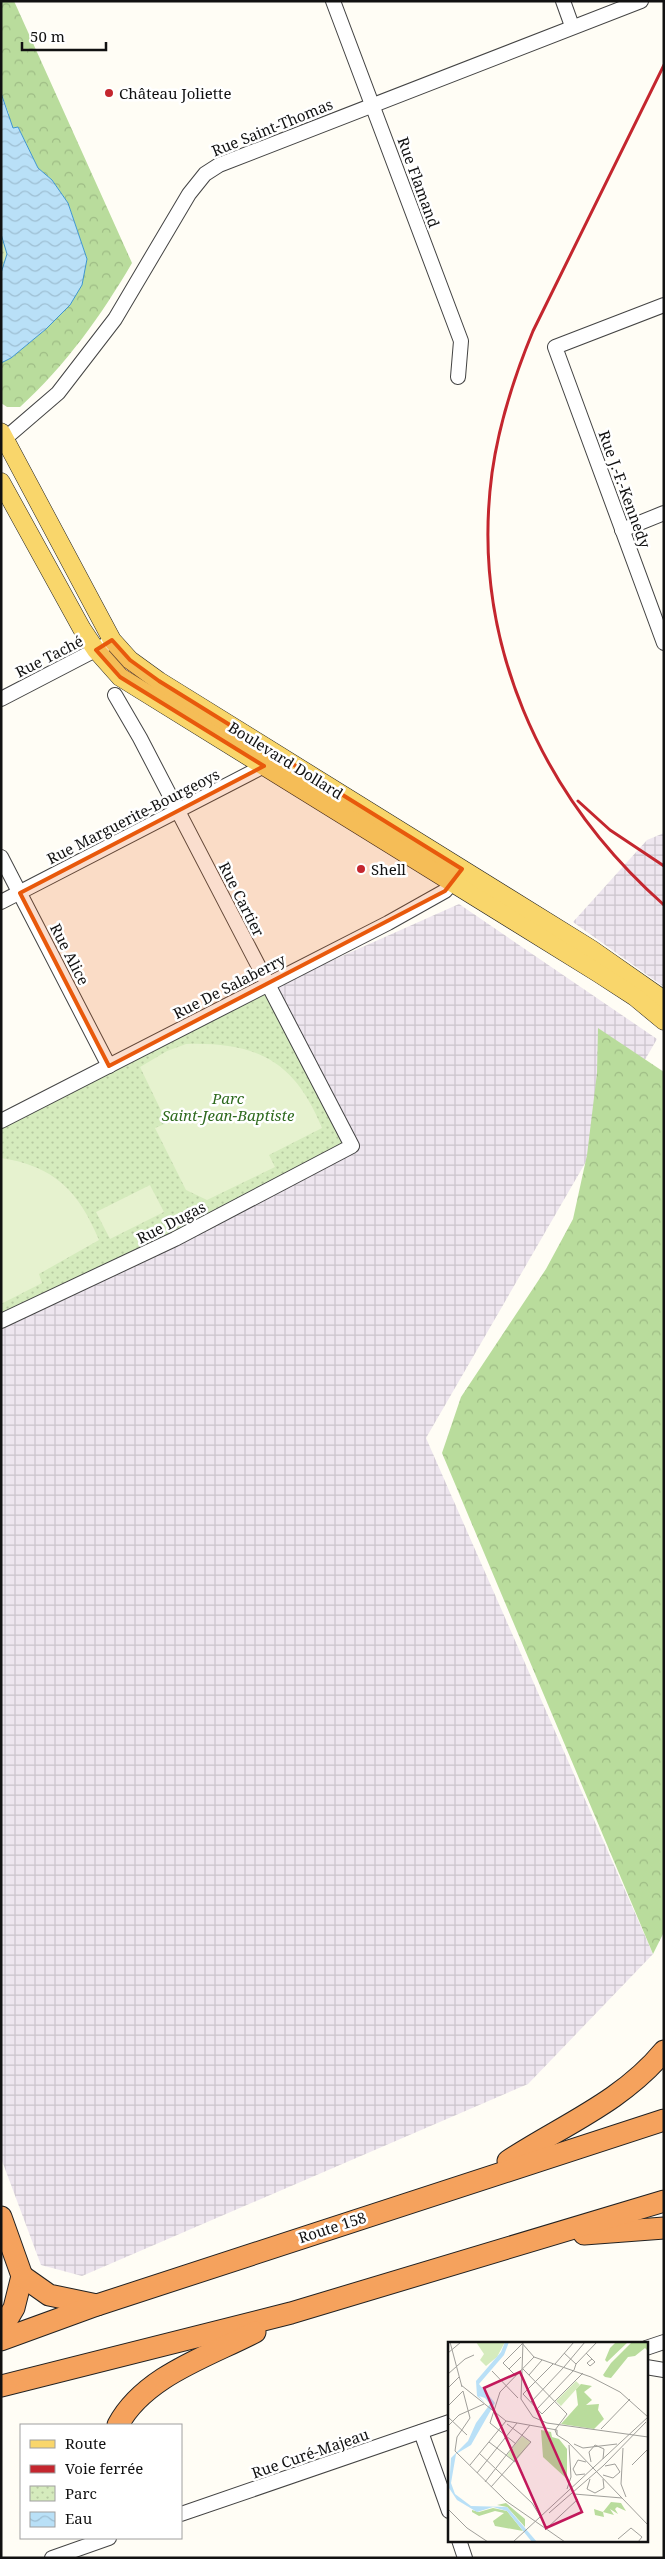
<svg xmlns="http://www.w3.org/2000/svg" width="665" height="2559" viewBox="0 0 665 2559" font-family="'Noto Serif',serif">
<style>
.industrial{fill:url(#industrial-grid)}
.forest{fill:url(#forest-crowns)}
.park{fill:url(#park-dots)}
.pitch{fill:#e6f2cf}
.water{fill:url(#water-waves);stroke:#3f96cf}
.lines{fill:none;stroke-linecap:round;stroke-linejoin:round}
.minor-casing{stroke:#444;stroke-width:16}
.major-casing{stroke:#222;stroke-width:19}
.highway-casing{stroke:#222;stroke-width:23}
.minor{stroke:#fff;stroke-width:14}
.major{stroke:#f9d66b;stroke-width:18}
.highway{stroke:#f5a25d;stroke-width:21}
.rail{stroke:#c4262e;stroke-width:3}
.marked{fill:#e8590c;fill-opacity:0.2;stroke:#e8590c;stroke-width:4;stroke-linejoin:round}
.poi-dot{fill:#c4262e;stroke:#fff;stroke-width:2}
.labels{text-anchor:middle;dominant-baseline:central;stroke-width:5;stroke-linejoin:round;paint-order:stroke}
.poi-label{font-size:15px;fill:#111;stroke:#fff;text-anchor:start}
.street-label{font-size:15px;fill:#111;stroke:#fff}
.park-label{font-size:15px;font-style:italic;fill:#2f6b1f;stroke:#fff}
.inset-road{fill:none;stroke:#a09f9a;stroke-width:1}
.view{fill:#c2185b;fill-opacity:0.15;stroke:#c2185b;stroke-width:2.5}
.inset-edge{fill:none;stroke:#111;stroke-width:2.5}
</style>
<defs>
<pattern id="industrial-grid" width="8" height="8" patternUnits="userSpaceOnUse" patternTransform="scale(1.25)"><rect width="8" height="8" fill="#eee6ef"/><path d="M0 4h8M4 0v8" fill="none" stroke="#cbc4cc"/></pattern>
<pattern id="forest-crowns" width="20" height="18" patternUnits="userSpaceOnUse" patternTransform="scale(1.25)"><rect width="20" height="18" fill="#b9dc9c"/><path d="M2 6a3 3 0 1 1 6 0M12 15a3 3 0 1 1 6 0" fill="none" stroke="#9ebc85"/></pattern>
<pattern id="park-dots" width="8" height="8" patternUnits="userSpaceOnUse" patternTransform="scale(1.25)"><rect width="8" height="8" fill="#d5ebbd"/><path d="M2 2h.1M6 6h.1" fill="none" stroke="#b6c8a1" stroke-width="1.8" stroke-linecap="round"/></pattern>
<pattern id="water-waves" width="16" height="10" patternUnits="userSpaceOnUse" patternTransform="scale(1.25)"><rect width="16" height="10" fill="#b9e0f7"/><path d="M0 5q4-4 8 0t8 0" fill="none" stroke="#9ebfd3"/></pattern>
</defs>
<rect width="100%" height="100%" fill="#fffdf5"/>
<g class="industrial">
<polygon points="664,833 664,987 573,922 647,840"/>
<polygon points="459,904 657,1039 426,1438 653,1954 528,2084 82,2276 41,2265 1,2158 1,1324 275,986"/>
</g>
<g class="forest">
<path d="M 1,1 L 14,1 L 132,263 C 101,316 66,365 20,407 L 7,407 L 1,403 L 1,363 L 11,358 L 46,329 L 70,305 L 87,259 L 68,203 L 52,180 L 38,168 L 18,127 L 13,129 L 7,115 L 9,114 L 1,93 Z"/>
<polygon points="598,1028 664,1072 664,1932 653,1954 442,1453 461,1397 546,1269 573,1219 587,1155 597,1073"/>
</g>
<g class="park">
<polygon points="1,234 7,254 1,273"/>
<polygon points="268,985 352,1146 1,1320 1,1121"/>
</g>
<g class="pitch">
<path d="M 186,1044 C 257,1042 295,1061 322,1128 L 269,1155 L 275,1167 L 207,1200 L 186,1190 L 155,1128 L 167,1123 L 140,1067 L 167,1051 Z"/>
<path d="M 1,1158 C 55,1166 79,1192 99,1240 L 39,1274 L 42,1283 L 1,1304 Z"/>
<polygon points="150,1185 164,1212 110,1239 96,1212"/>
</g>
<polygon class="water" points="1,93 13,128 18,127 38,168 52,180 68,203 87,259 82,285 70,305 46,329 11,358 1,363 1,273 7,254 1,234"/>
<g class="lines">
<g class="minor-casing">
<g id="minor">
<polyline points="333,1 461,341 458,377"/>
<polyline points="563,1 572,26"/>
<polyline points="664,305 555,347 664,643"/>
<polyline points="1,442 58,393 115,319 189,194 205,174 219,165 641,1"/>
<polyline points="622,530 664,513"/>
<polyline points="1,699 105,645"/>
<polyline points="1,857 109,1066"/>
<polyline points="1,902 264,766 269,759"/>
<polyline points="1,1121 388,923 445,891 458,876"/>
<polyline points="1,1321 175,1239 352,1146 140,738 115,695"/>
<polyline points="646,2348 664,2342"/>
<polyline points="646,2367 664,2370"/>
<polyline points="421,2432 449,2511"/>
<polyline points="181,2514 449,2422"/>
<polyline points="459,2540 465,2558"/>
<polyline points="52,2558 109,2538"/>
</g>
</g>
<g class="major-casing">
<g id="major">
<polyline points="1,432 112,640 130,660 159,681 591,949 664,1000"/>
<polyline points="1,482 82,629 96,650 120,677 598,973 635,997 664,1021"/>
</g>
</g>
<g class="highway-casing">
<g id="highway">
<path d="M 508,2161 C 561,2126 622,2102 664,2051"/>
<polyline points="1,2217 22,2276 14,2308 1,2330"/>
<polyline points="584,2234 664,2228"/>
<polyline points="22,2276 49,2295 97,2305"/>
<polyline points="1,2340 97,2305 664,2120"/>
<polyline points="1,2386 291,2313 664,2201"/>
<path d="M 118,2425 C 144,2376 209,2356 255,2332"/>
</g>
</g>
<use href="#minor" class="minor"/>
<use href="#major" class="major"/>
<use href="#highway" class="highway"/>
<g class="rail">
<path d="M 664,65 L 533,331 C 514,377 499,423 492,473 C 470,639 540,795 664,905"/>
<polyline points="578,801 610,830 664,866"/>
</g>
</g>
<path class="marked" d="M 112,640 L 130,660 L 159,681 L 462,869 L 445,891 L 109,1066 L 20,893 L 264,766 L 120,677 L 96,650 Z"/>
<g class="poi-dot">
<circle cx="109" cy="93" r="5"/>
<circle cx="361" cy="869" r="5"/>
</g>
<g class="labels">
<g class="poi-label">
<text x="119" y="93">Château Joliette</text>
<text x="371" y="869">Shell</text>
</g>
<g class="street-label">
<text transform="translate(272 127) rotate(-22)">Rue Saint-Thomas</text>
<text transform="translate(419 182) rotate(70)">Rue Flamand</text>
<text transform="translate(625 489) rotate(70)">Rue J.-F.-Kennedy</text>
<text transform="translate(49 656) rotate(-27)">Rue Taché</text>
<text transform="translate(286 760) rotate(32)">Boulevard Dollard</text>
<text transform="translate(133 816) rotate(-27)">Rue Marguerite-Bourgeoys</text>
<text transform="translate(242 899) rotate(63)">Rue Cartier</text>
<text transform="translate(70 954) rotate(63)">Rue Alice</text>
<text transform="translate(229 986) rotate(-27)">Rue De Salaberry</text>
<text transform="translate(171 1222) rotate(-27)">Rue Dugas</text>
<text transform="translate(332 2227) rotate(-18)">Route 158</text>
<text transform="translate(310 2453) rotate(-19)">Rue Curé-Majeau</text>
</g>
<g class="park-label">
<text x="228" y="1098">Parc<tspan x="228" dy="17">Saint-Jean-Baptiste</tspan></text>
</g>
</g>
<g transform="translate(448 2342)">
<rect width="200" height="200" fill="#fffdf5"/>
<path d="M 168,0 L 180,0 L 159,20 L 157,18 L 162,6 ZM 184,0 L 200,0 L 200,9 L 197,6 L 187,14 L 180,15 L 163,36 L 157,35 L 155,33 L 163,21 ZM 133,42 L 144,44 L 136,50 L 144,58 L 138,63 L 151,62 L 150,68 L 156,77 L 146,87 L 113,82 L 130,63 L 128,47 ZM 93,88 L 103,90 L 104,95 L 111,97 L 119,107 L 119,137 L 95,115 ZM 163,160 L 173,161 L 178,169 L 169,165 L 167,167 L 170,172 L 162,167 L 166,173 L 155,170 L 156,175 L 147,173 L 146,167 L 155,170 ZM 58,161 L 77,177 L 77,185 L 59,165 L 49,163 ZM 45,166 L 59,169 L 75,189 L 47,184 L 45,179 L 56,171 L 47,169 L 31,174 L 24,170 L 24,168 L 31,170 Z" fill="#b9dc9c"/>
<path d="M 28,0 L 57,0 L 49,15 L 38,24 L 32,18 L 36,12 ZM 128,39 L 132,43 L 113,64 L 108,59 ZM 74,94 L 83,100 L 67,120 L 59,113 Z" fill="#d5ebbd"/>
<path d="M 57,0 L 61,0 L 56,13 L 31,42 L 47,61 L 23,103 L 8,112 L 3,141 L 7,152 L 23,164 L 59,165 L 89,200 L 84,200 L 59,169 L 45,165 L 29,170 L 9,158 L 1,146 L 3,116 L 20,99 L 28,81 L 42,62 L 37,56 L 31,54 L 37,61 L 29,54 L 28,39 L 53,10 Z" fill="#b9e0f7"/>
<path class="inset-road" d="M 2,0 L 14,45M 73,0 L 86,15 L 143,35 L 172,50 L 200,75M 75,0 L 73,57 L 85,75 L 99,81 L 200,95M 0,11 L 13,0M 116,11 L 128,22M 138,11 L 147,20 L 142,24 L 139,21 L 144,17M 105,22 L 75,52 L 94,72 L 135,31M 107,22 L 126,0M 116,25 L 137,0M 61,27 L 73,15M 75,27 L 119,72 L 107,88M 126,28 L 128,22 L 149,0M 44,29 L 70,56M 0,32 L 17,17 L 26,13M 81,33 L 94,18M 68,34 L 55,21 L 74,2M 13,43 L 58,79 L 109,88 L 109,93 L 107,88M 0,46 L 11,35M 83,60 L 116,25M 0,64 L 15,49 L 22,76 L 9,95 L 7,109M 89,67 L 126,28M 0,75 L 19,93M 0,84 L 11,73 L 36,62M 153,87 L 182,57M 109,93 L 120,100 L 200,183M 41,100 L 67,120M 68,102 L 42,81 L 52,50 L 86,15M 126,102 L 135,106 L 169,102M 175,106 L 173,142 L 178,155M 7,109 L 58,159 L 117,200M 31,111 L 84,161M 143,120 L 141,110 L 147,103 L 156,107 L 155,117M 22,123 L 58,79M 184,123 L 200,107M 29,131 L 69,81M 137,132 L 128,133 L 125,127 L 130,118 L 138,120M 155,133 L 165,136 L 172,130 L 167,122 L 157,124M 142,137 L 139,147 L 147,151 L 156,146 L 155,137M 37,140 L 82,83M 43,145 L 83,100 L 59,82M 119,147 L 123,135 L 121,103M 126,152 L 174,156M 84,161 L 92,174M 0,167 L 19,186 L 40,200M 101,171 L 155,124 L 198,80M 97,188 L 130,157M 170,197 L 183,186 L 194,195 L 190,200M 65,200 L 200,75"/>
<path class="view" d="M 72,30 L 134,170 L 98,186 L 36,46 Z"/>
<rect width="200" height="200" class="inset-edge"/>
</g>
<rect width="665" height="2559" fill="none" stroke="#111111" stroke-width="5"/>
<rect x="20" y="2424" width="162" height="115" fill="#ffffff" stroke="#a0a0a0"/>
<rect x="30" y="2440" width="25" height="8" fill="#f9d66b" stroke="#a0a0a0"/>
<text x="65" y="2449" font-size="15" fill="#111111">Route</text>
<rect x="30" y="2465" width="25" height="8" fill="#c4262e" stroke="#a0a0a0"/>
<text x="65" y="2474" font-size="15" fill="#111111">Voie ferrée</text>
<rect x="30" y="2486" width="25" height="15" fill="url(#park-dots)" stroke="#a0a0a0"/>
<text x="65" y="2499" font-size="15" fill="#111111">Parc</text>
<rect x="30" y="2512" width="25" height="15" fill="url(#water-waves)" stroke="#a0a0a0"/>
<text x="65" y="2524" font-size="15" fill="#111111">Eau</text>
<path d="M22 42v8h84v-8" fill="none" stroke="#111111" stroke-width="2.5"/>
<text x="30" y="42" font-size="15" fill="#111111" stroke="#ffffff" stroke-width="4" paint-order="stroke">50 m</text>
</svg>
